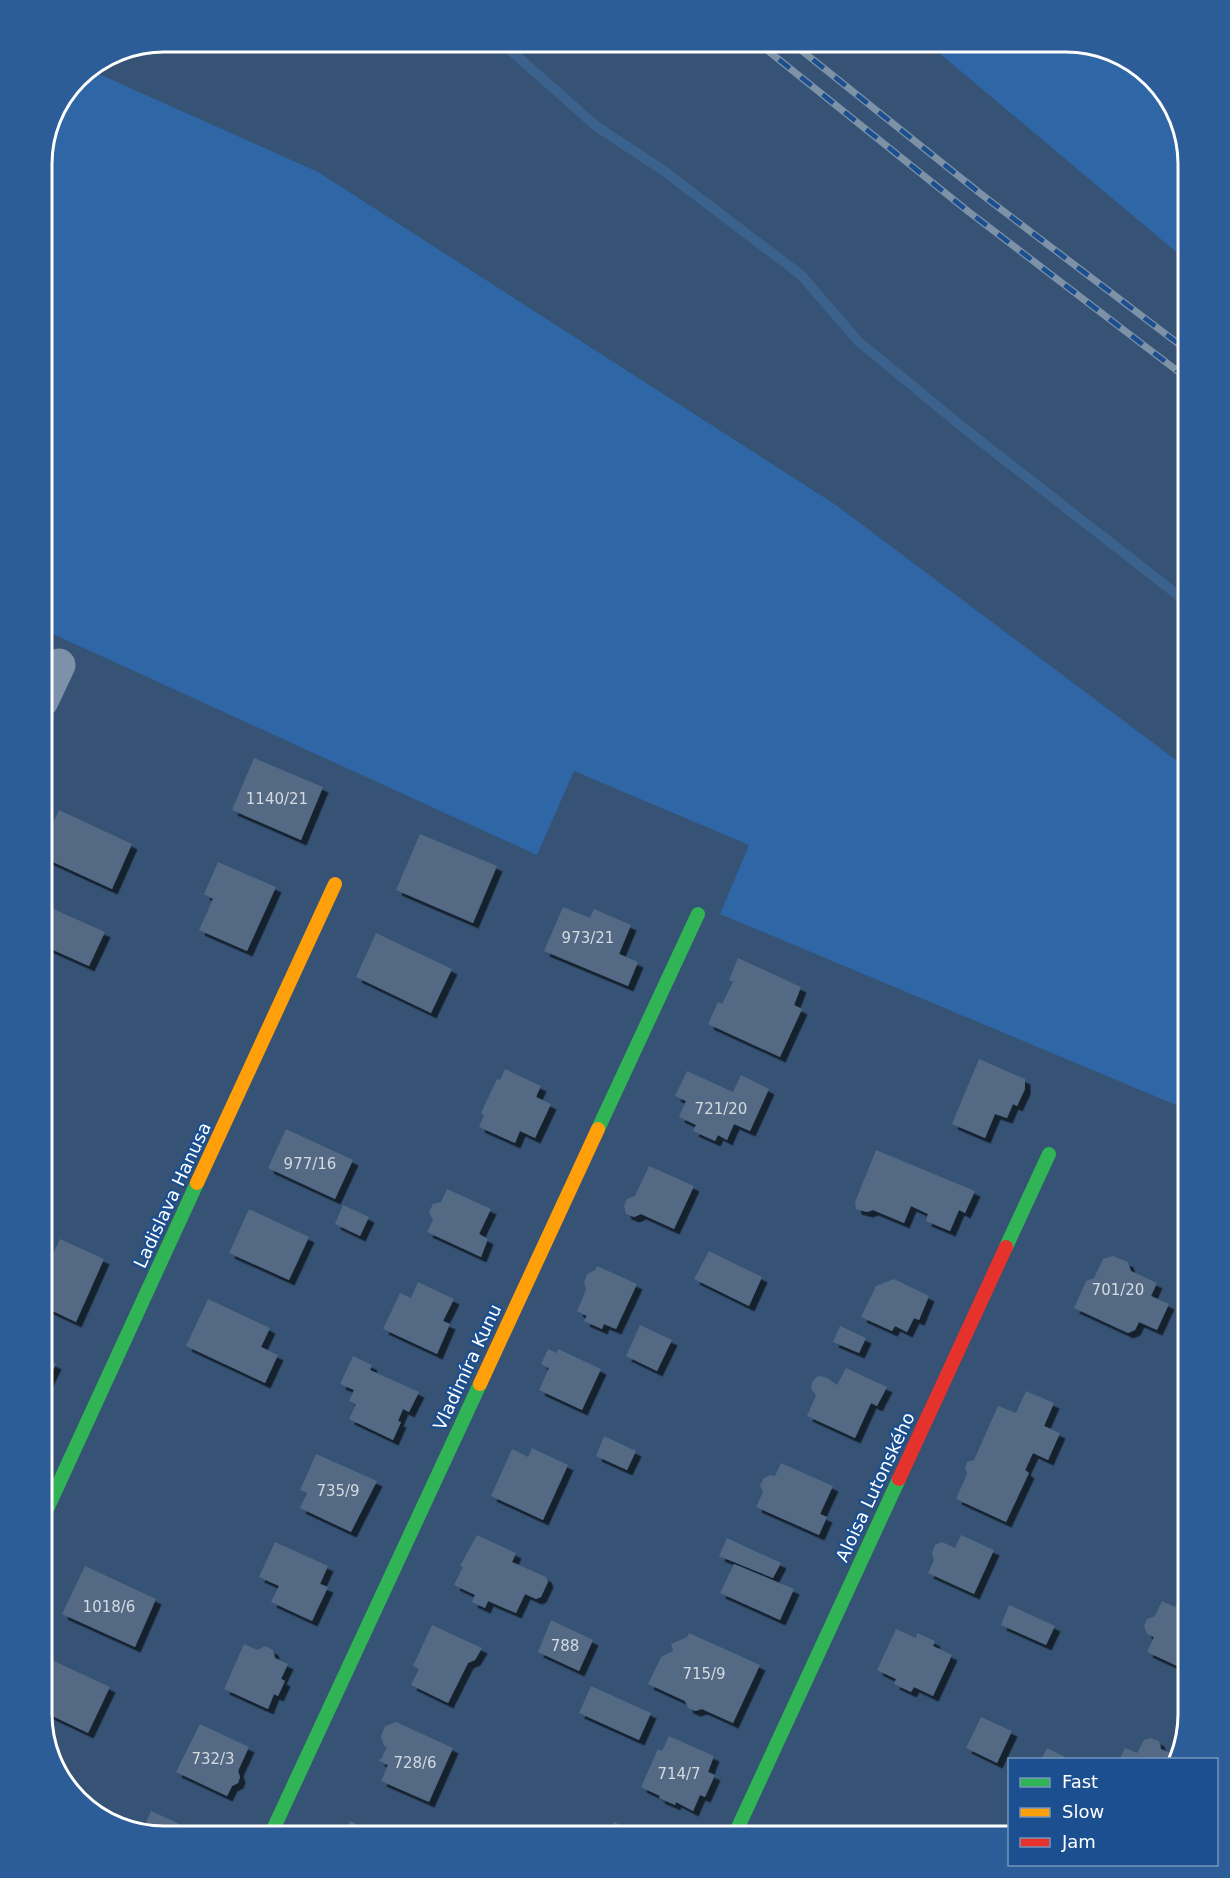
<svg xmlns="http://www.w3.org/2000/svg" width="1230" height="1878" viewBox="0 0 1230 1878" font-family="'DejaVu Sans',sans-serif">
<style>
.green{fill:#2f66a5}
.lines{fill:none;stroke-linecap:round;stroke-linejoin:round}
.stream{stroke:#3b618d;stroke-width:10}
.building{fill:#526984;filter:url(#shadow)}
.street{stroke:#7d92a8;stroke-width:33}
.fast{stroke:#30b455;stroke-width:14}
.slow{stroke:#ff9f0a;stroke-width:14}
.jam{stroke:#e5322d;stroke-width:14}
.rail-casing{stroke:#7e92a7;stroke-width:7}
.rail{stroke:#1b4f8f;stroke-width:4.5;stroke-dasharray:14;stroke-linecap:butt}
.labels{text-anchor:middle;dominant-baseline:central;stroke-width:4.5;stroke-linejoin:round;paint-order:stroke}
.number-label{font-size:15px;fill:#d4dae0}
.street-label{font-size:18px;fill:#fff;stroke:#1b4f8f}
.rim{fill:none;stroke:#fff;stroke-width:3}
</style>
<defs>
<filter id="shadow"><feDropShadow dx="5.5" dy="5.5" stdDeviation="0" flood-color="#0009"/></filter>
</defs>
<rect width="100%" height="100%" fill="#365274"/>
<g class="green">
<polygon points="926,42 1073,42 1133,63 1172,104 1188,165 1188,262"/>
<polygon points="90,70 318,172 836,505 1188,769 1188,1110 720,914 749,845 574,771 537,855 42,629 42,157 51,118 78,78"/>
</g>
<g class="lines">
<polyline class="stream" points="501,42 596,126 664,171 801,275 858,341 965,429 1188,603"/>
</g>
<g class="building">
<polygon points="254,758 323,787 301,840 232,810"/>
<polygon points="59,810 132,844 112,889 42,857 42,846"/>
<polygon points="420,834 497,866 473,923 396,890"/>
<polygon points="218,862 276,887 247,951 199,930 213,899 204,894"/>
<polygon points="42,904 105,932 89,966 42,945"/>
<polygon points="563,907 590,918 594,909 631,925 619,954 638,962 628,986 544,951"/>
<polygon points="376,933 452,969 431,1013 356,977"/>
<polygon points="738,958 801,987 794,1005 802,1009 780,1057 708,1024 718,1002 722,1004 733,982 729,980"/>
<polygon points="979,1059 1025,1079 1025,1089 1017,1106 1013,1104 1007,1118 995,1114 985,1138 952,1124"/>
<polygon points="505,1069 541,1086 536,1097 551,1104 535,1138 520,1131 515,1143 479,1127 484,1115 481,1113 497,1079 500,1080"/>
<polygon points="687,1071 733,1092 741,1075 769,1089 750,1131 734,1124 727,1140 718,1135 715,1141 693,1131 696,1125 679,1117 686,1101 675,1096"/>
<polygon points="286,1129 353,1160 335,1199 268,1168"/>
<polygon points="876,1150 975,1191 965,1213 959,1210 950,1231 926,1221 928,1214 911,1206 904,1223 873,1210 867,1212 856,1209 855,1202"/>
<polygon points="649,1166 694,1186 674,1229 641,1214 634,1217 626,1214 624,1206 627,1199 635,1196"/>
<polygon points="447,1189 491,1209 479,1234 488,1239 481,1257 427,1232 433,1220 429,1212 433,1204 441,1202"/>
<polygon points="343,1205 369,1217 360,1236 335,1224"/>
<polygon points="249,1209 309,1237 289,1280 229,1253"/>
<polygon points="60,1239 104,1259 76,1322 42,1306 42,1277"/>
<polygon points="709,1251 762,1277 749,1306 694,1279"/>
<polygon points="1113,1256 1128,1262 1131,1271 1157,1283 1151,1296 1169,1304 1157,1330 1139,1322 1135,1330 1128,1333 1074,1308 1086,1281 1094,1278 1103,1259"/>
<polygon points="597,1266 637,1284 616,1329 604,1324 602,1329 584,1321 587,1316 577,1311 586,1290 584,1282 587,1274 595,1270"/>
<polygon points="894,1279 929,1296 919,1320 914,1318 907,1332 895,1326 892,1331 861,1317 876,1286"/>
<polygon points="418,1282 454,1299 443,1321 450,1324 437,1354 383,1329 400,1293 411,1298"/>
<polygon points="208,1299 270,1328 261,1347 278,1355 265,1383 186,1346"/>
<polygon points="640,1325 672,1340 657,1371 626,1356"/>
<polygon points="840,1326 866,1338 859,1353 833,1342"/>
<polygon points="548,1349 557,1353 558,1349 601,1369 582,1410 539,1390 549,1368 541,1364"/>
<polygon points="353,1356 372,1365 370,1370 419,1392 409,1412 403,1409 398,1421 401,1422 393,1440 349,1419 356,1404 349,1401 354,1390 340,1384"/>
<polygon points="42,1357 56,1364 42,1393"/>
<polygon points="846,1368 887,1387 877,1406 871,1403 855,1438 807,1416 816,1395 811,1389 812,1382 818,1376 826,1377 837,1385"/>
<polygon points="1026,1391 1054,1403 1044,1426 1060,1433 1048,1460 1033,1453 1025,1470 1029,1473 1006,1522 956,1499 967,1474 965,1468 967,1462 974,1460 998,1406 1016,1413"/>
<polygon points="604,1436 636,1451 627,1470 596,1456"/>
<polygon points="532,1448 568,1465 543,1520 491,1496 512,1449 528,1457"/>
<polygon points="316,1454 377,1481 351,1532 300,1508 307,1493 300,1490"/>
<polygon points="781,1463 833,1486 820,1514 827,1517 819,1535 756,1507 763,1492 760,1485 764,1478 771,1475 775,1476"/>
<polygon points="477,1535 516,1553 512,1562 546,1577 548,1582 541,1597 536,1599 525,1594 516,1613 488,1601 485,1608 472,1602 475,1595 454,1585 463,1567 460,1566"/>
<polygon points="961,1535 994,1550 974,1594 928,1573 934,1560 932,1553 935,1545 942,1542 955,1548"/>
<polygon points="727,1538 781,1563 773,1578 719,1556"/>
<polygon points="275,1542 328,1566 320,1584 328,1587 312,1621 271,1602 279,1586 259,1577"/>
<polygon points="734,1564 794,1589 780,1620 720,1593"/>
<polygon points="85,1566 156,1599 135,1647 62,1614"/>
<polygon points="1162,1601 1175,1607 1177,1603 1188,1608 1188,1671 1147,1652 1154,1637 1147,1634 1144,1626 1147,1619 1155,1616"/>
<polygon points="1009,1605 1055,1626 1046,1645 1001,1625"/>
<polygon points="551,1620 593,1640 579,1671 538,1652"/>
<polygon points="432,1625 482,1648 475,1660 468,1663 448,1703 411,1685 419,1669 413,1666"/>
<polygon points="896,1629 916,1638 917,1633 935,1641 933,1646 952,1655 933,1696 914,1687 911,1692 894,1684 896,1679 877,1670"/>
<polygon points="689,1633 760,1665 733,1723 702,1709 695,1711 688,1708 685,1701 648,1684 661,1657 673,1651 671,1644 687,1637"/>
<polygon points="244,1644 258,1650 265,1646 273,1650 275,1658 288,1664 281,1679 285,1681 278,1696 274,1694 268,1709 224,1689"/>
<polygon points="43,1656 110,1687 88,1733 42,1711"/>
<polygon points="591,1686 651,1713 639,1740 579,1713"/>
<polygon points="981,1717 1012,1731 997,1763 966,1748"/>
<polygon points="396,1722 453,1748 429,1802 381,1781 388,1765 378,1760 381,1759 387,1747 384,1746 381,1736 385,1726"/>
<polygon points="200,1724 249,1747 238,1771 240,1777 238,1783 232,1786 227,1796 176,1772"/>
<polygon points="669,1736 714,1756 708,1772 715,1775 705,1797 700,1795 693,1811 676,1802 675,1805 659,1798 660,1796 641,1787 658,1749 662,1751"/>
<polygon points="1151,1738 1159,1741 1161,1749 1174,1755 1172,1760 1119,1760 1125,1748 1137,1753 1144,1740"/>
<polygon points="1047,1748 1071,1760 1041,1760"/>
<polygon points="151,1811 206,1836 157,1836 142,1831"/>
<polygon points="350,1821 381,1836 339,1836 344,1834"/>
<polygon points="614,1822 644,1836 607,1836"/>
<polygon points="805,1830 817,1836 802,1836"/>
</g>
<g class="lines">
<polyline class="street" points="42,701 59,665"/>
<g class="fast">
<polyline points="598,1129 698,914"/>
<polyline points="1006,1247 1049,1154"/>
<polyline points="42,1520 197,1183"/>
<polyline points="270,1836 480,1384"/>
<polyline points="734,1836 899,1479"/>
</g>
<g class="slow">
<polyline points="197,1183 335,884"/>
<polyline points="480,1384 598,1129"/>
</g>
<polyline class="jam" points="899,1479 1006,1247"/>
<g class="rail-casing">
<g id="rail">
<polyline points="757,42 969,212 1188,379"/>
<polyline points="791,42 981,194 1188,351"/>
</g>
</g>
<use href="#rail" class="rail"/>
</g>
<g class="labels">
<g class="number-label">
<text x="277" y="799">1140/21</text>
<text x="588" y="938">973/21</text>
<text x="721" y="1109">721/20</text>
<text x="310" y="1164">977/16</text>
<text x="1118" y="1290">701/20</text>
<text x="338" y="1491">735/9</text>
<text x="109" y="1607">1018/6</text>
<text x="565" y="1646">788</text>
<text x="704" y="1674">715/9</text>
<text x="213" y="1759">732/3</text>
<text x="415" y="1763">728/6</text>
<text x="679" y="1774">714/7</text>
</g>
<g class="street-label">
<text transform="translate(172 1195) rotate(-65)">Ladislava Hanusa</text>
<text transform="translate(467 1367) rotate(-65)">Vladimíra Kunu</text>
<text transform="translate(875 1487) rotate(-65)">Aloisa Lutonského</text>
</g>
</g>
<path d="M0 0H1230V1878H0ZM164 52H1066A112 112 0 0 1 1178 164V1714A112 112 0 0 1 1066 1826H164A112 112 0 0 1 52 1714V164A112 112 0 0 1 164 52Z" fill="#2d5d98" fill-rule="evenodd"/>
<path class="rim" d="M164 52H1066A112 112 0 0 1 1178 164V1714A112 112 0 0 1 1066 1826H164A112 112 0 0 1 52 1714V164A112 112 0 0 1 164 52Z"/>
<rect x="1008" y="1758" width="210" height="108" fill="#1b4f8f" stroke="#7695bc" stroke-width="1.5"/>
<rect x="1020" y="1778" width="30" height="9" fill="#30b455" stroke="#7695bc" stroke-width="1.5"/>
<text x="1062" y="1788" font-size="18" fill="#ffffff">Fast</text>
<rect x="1020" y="1808" width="30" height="9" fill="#ff9f0a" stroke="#7695bc" stroke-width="1.5"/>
<text x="1062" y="1818" font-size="18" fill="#ffffff">Slow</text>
<rect x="1020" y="1838" width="30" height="9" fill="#e5322d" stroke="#7695bc" stroke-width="1.5"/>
<text x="1062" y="1848" font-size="18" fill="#ffffff">Jam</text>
</svg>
